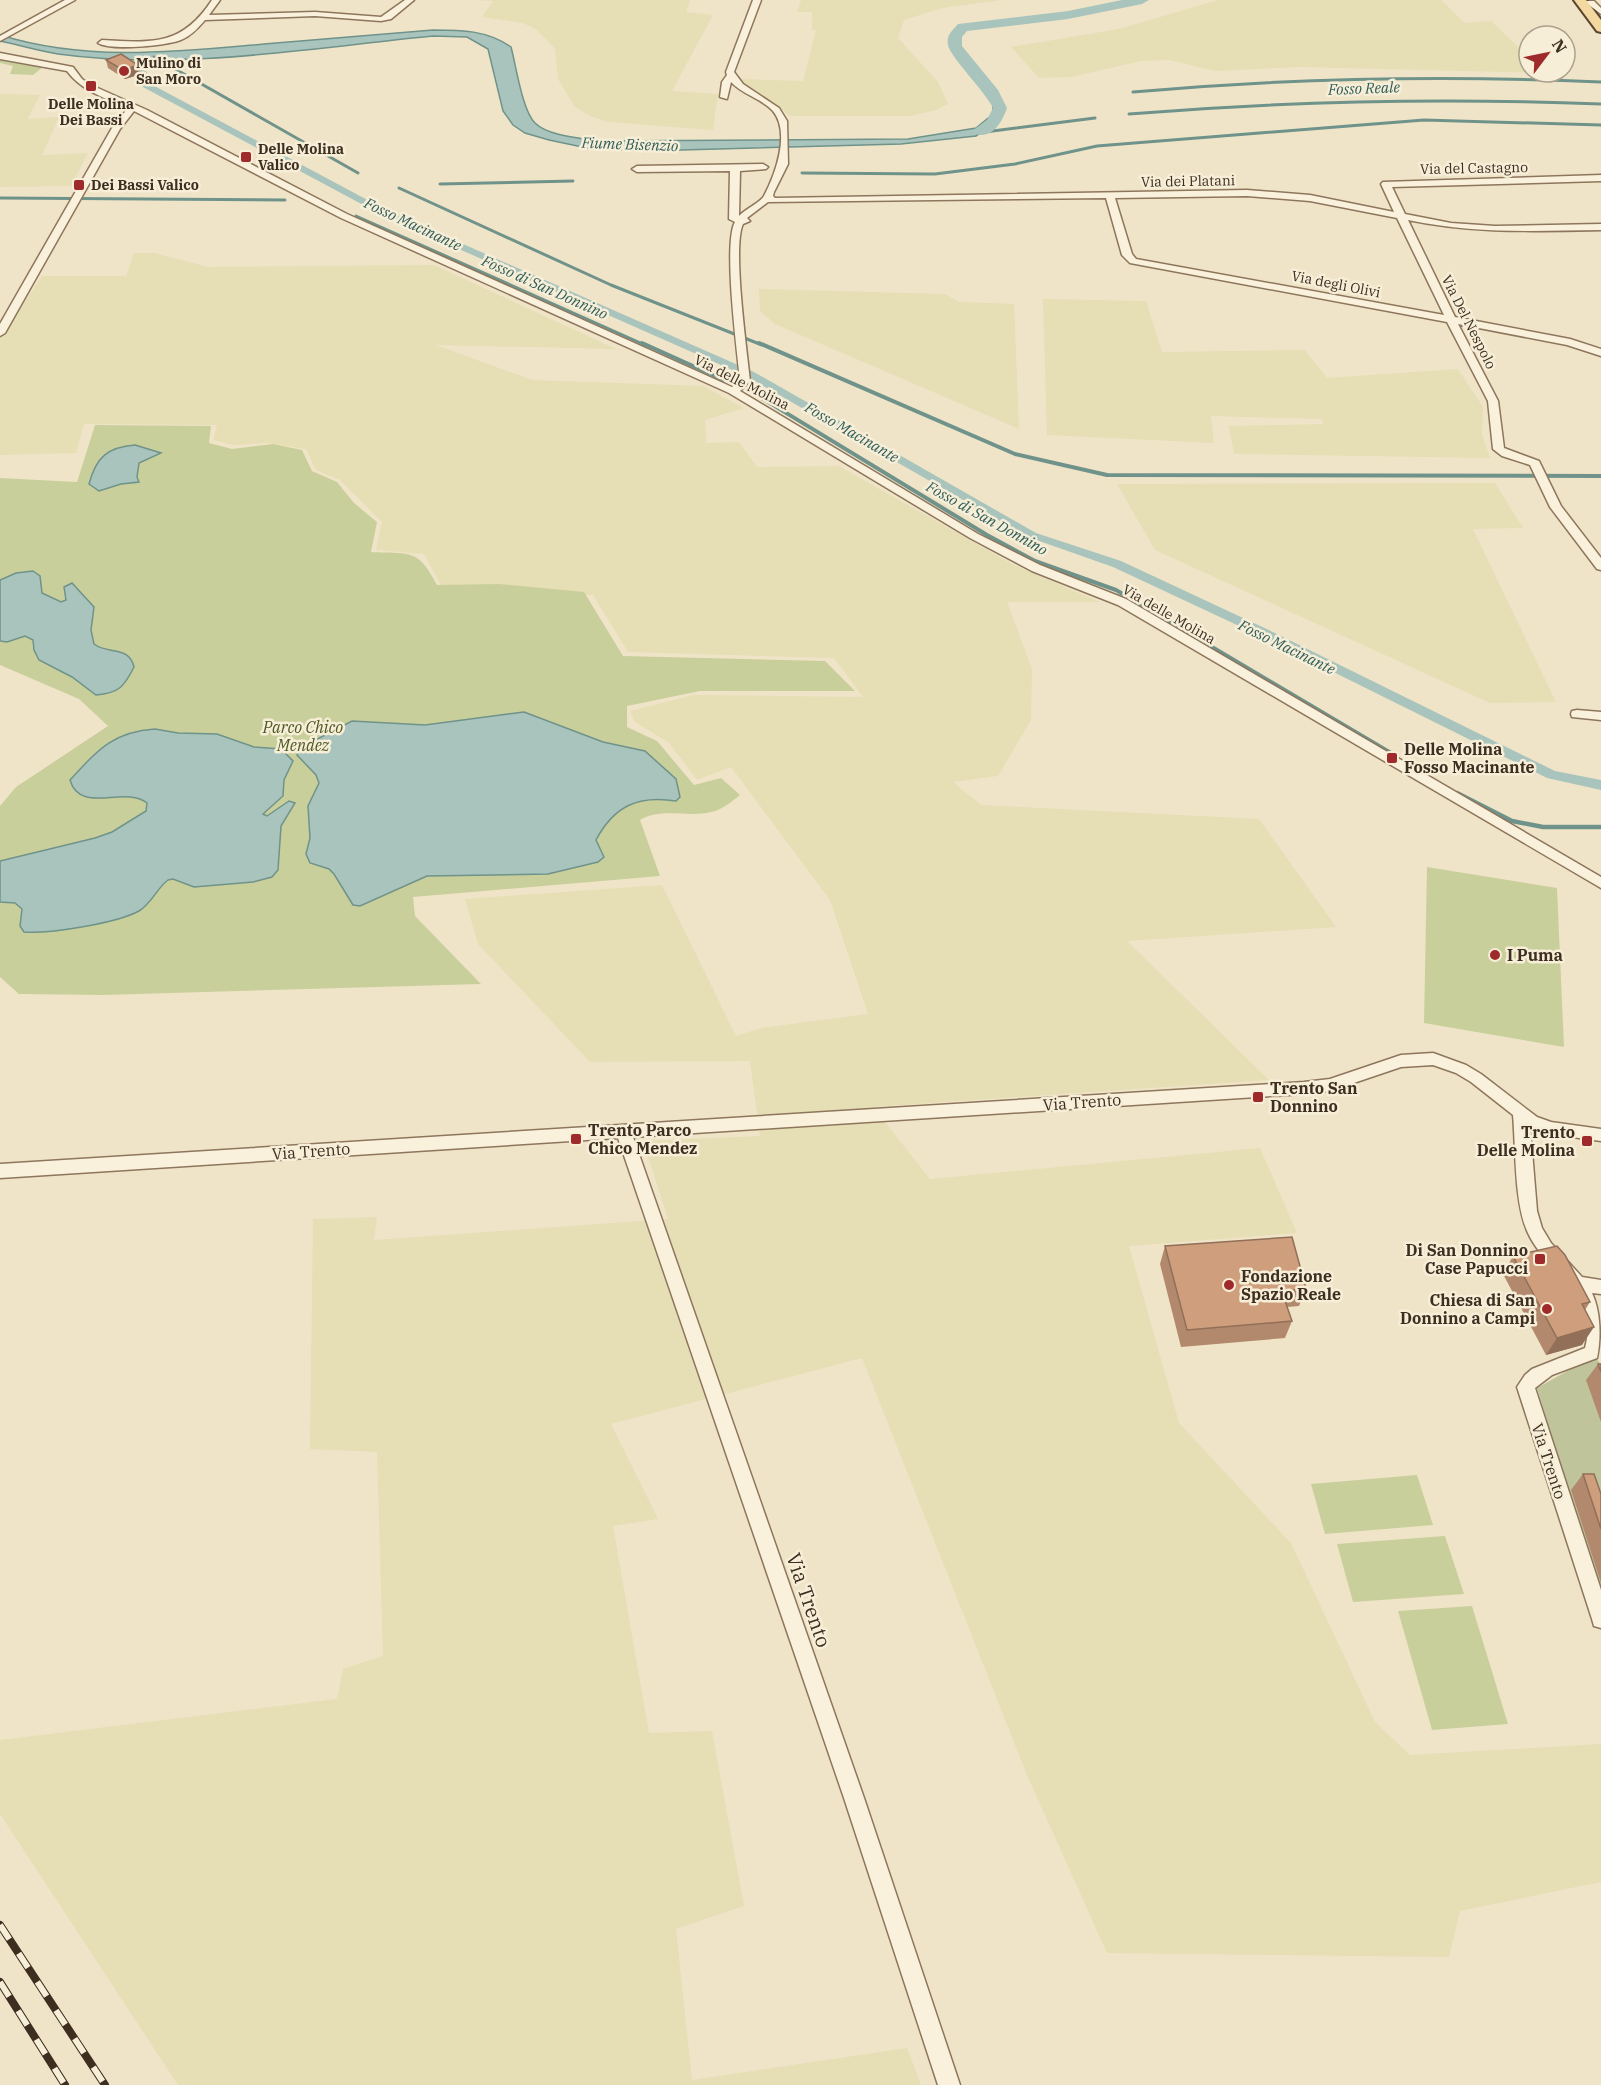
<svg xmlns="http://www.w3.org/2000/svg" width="1601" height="2085" viewBox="0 0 1601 2085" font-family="'IBM Plex Serif',serif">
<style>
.farmland{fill:#e6deb5}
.green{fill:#c9cf9b}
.cemetery{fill:#bfc49a}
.water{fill:#a9c4bc;stroke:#6f938a;stroke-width:1.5}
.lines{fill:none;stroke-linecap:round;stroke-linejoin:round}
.stream-far2{stroke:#6f938a;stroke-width:3}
.stream-far1{stroke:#6f938a;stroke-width:4}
.stream{stroke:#6f938a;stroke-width:4.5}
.canal{fill:#a9c4bc;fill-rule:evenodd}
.river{fill:#a9c4bc;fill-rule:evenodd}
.street-casing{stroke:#8d765c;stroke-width:3}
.primary-casing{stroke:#5b4430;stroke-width:4}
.street{fill:#faf1dc;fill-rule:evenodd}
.primary{fill:#f3d9a0;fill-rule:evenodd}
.rail-casing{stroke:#3d2e20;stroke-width:8}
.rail{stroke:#f7eed8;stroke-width:6;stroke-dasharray:17;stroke-linecap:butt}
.wall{fill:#b2896c}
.shaded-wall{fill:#916f58}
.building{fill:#cf9f7d;stroke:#916f58;stroke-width:1.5}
.poi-dot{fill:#9e2a2b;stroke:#f7eed8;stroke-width:2}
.labels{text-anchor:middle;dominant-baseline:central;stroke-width:5;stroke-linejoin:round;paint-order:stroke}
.far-poi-label{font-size:14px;font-weight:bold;fill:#3d2e20;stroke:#f7eed8;text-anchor:start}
.far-street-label{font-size:14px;fill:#3d2e20;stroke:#f7eed8}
.far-water-label{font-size:15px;font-style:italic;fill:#2f5d5a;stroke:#f7eed8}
.park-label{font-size:16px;font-style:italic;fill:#4d5a26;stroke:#f7eed8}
.poi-label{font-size:16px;font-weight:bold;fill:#3d2e20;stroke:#f7eed8;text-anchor:start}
.street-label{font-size:16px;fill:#3d2e20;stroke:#f7eed8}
.near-street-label{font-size:20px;fill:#3d2e20;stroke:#f7eed8}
</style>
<rect width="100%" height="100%" fill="#f0e4c8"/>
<g class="farmland">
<polygon points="472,0 690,0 686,12 713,15 672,91 718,94 713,130 608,122 590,116 575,107 558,79 555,49 537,30 523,23 482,17 493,1"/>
<polygon points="801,0 1002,0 942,8 904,20 898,38 938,82 948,104 936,110 910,116 790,116 772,102 742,85 739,79 803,81 816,30 812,30 812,12 797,12"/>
<polygon points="1218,0 1441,0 1465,23 1491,21 1529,57 1529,72 1551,73 1299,67 1215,71 1169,60 1141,61 1071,77 1039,78 1011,47 1119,29"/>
<polygon points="0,94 40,95 28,119 59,117 42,155 88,153 71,186 0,187"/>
<polygon points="134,253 155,253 208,267 434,265 616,349 436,345 532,380 703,386 744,408 705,420 706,443 739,442 757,467 839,466 1014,565 1100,602 1007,602 1032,669 1031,720 998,776 953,782 981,805 1259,819 1336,927 1127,941 1269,1080 873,1107 930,1179 1260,1148 1297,1233 1129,1246 1179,1423 1291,1543 1375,1722 1410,1755 1601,1744 1601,1882 1460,1911 1449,1957 1107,1953 1027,1775 862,1358 611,1424 658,1519 613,1526 649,1733 712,1731 744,1906 676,1929 692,2080 907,2048 921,2085 178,2085 0,1814 0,1740 337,1699 343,1669 383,1656 377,1452 310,1449 313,1219 377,1217 374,1240 668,1219 643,1141 760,1136 750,1061 590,1062 478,944 465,899 662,885 736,1036 761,1028 868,1014 830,900 731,767 697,780 669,743 635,722 630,711 693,695 863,697 834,658 628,652 593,595 443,589 424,554 376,550 382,522 340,480 316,470 306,449 268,443 234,445 213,440 217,425 84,424 76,453 0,455 0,338 42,276 126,276"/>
<polygon points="759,289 945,294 959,302 1014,304 1019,429 775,324 760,311"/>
<polygon points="1043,299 1146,301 1162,352 1305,350 1327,378 1458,369 1483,407 1482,435 1490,458 1234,454 1229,426 1323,424 1322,419 1211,416 1214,443 1047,435"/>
<polygon points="1495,483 1523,528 1473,529 1556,702 1490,703 1155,550 1117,484"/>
</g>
<g class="green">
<polygon points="0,58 43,67 33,75 10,74 13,66 0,63"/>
<path d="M 95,425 L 211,426 L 209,443 L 232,449 L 273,444 L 302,450 L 312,471 L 337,482 L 354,503 L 377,522 L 371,552 C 410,554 418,548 437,585 L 499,584 L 584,592 L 623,656 L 825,661 L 855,691 L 700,691 L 627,706 L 627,727 L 657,741 L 694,785 L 721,778 L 740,795 C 731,802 722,810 711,812 C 687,818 662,807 640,820 L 660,876 L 413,897 L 415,916 L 481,984 L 103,995 L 19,994 L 0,977 L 0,806 L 16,787 L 108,726 L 79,699 L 0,665 L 0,478 L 77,482 Z"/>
<polygon points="1427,867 1557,888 1564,1047 1424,1023"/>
<polygon points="1417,1475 1433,1525 1325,1534 1311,1484"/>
<polygon points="1445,1536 1464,1594 1353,1602 1337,1544"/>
<polygon points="1472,1606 1508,1724 1432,1730 1398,1611"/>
</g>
<polygon class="cemetery" points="1594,1356 1601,1364 1601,1602 1537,1388"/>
<g class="water">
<path d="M 433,30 C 461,30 487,30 511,47 C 516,65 522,110 535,123 C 548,136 580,138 598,141 L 908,139 L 976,128 L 993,114 L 993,106 L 1005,108 L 999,120 L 976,136 L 901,144 L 644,151 L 587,148 L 549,140 L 525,133 L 513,125 L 503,111 L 488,49 L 467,37 L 433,36 C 310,48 182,71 58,54 C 39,51 19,45 0,41 L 0,35 C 87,62 175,52 264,44 C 320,39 377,35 433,30 Z"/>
<path d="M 135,445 L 161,453 L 139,463 L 137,477 L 139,482 L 121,484 L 99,491 L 89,484 C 96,457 108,447 135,445 Z"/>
<path d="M 33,571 L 40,576 L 42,593 L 61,602 L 66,600 L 64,587 L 72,583 L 94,607 L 91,630 L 94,644 C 108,655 129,645 134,667 C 124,687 119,693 96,695 L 72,677 L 39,660 L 34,650 L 33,640 L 25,636 L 7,642 L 0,641 L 0,580 L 16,573 Z"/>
<path d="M 524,712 L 603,742 L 645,751 L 676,779 L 680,797 L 676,801 C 638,795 614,806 596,840 L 604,857 L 598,862 L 548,874 L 427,876 L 360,906 L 353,905 L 334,874 L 329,869 L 310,863 L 306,854 L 310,838 L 308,806 L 319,783 L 316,775 L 297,755 L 300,748 L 352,721 L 425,725 Z"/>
<path d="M 155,729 L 178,733 L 217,734 L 254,747 L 281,749 L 293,761 L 284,780 L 283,796 L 263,814 L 267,816 L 289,801 L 295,803 L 281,826 L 278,870 L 272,877 L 253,882 L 194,887 L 173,879 L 168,880 C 157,888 152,903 139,911 C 117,923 50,934 24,932 L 20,926 L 22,909 L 15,903 L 0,902 L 0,861 L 95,838 L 112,832 L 146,811 L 147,803 C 125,785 80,815 70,780 C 98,750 112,732 155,729 Z"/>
</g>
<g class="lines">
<g class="stream-far2">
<polyline points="154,57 358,173"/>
<path d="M 1133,92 C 1289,78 1444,75 1601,82"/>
<path d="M 1129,114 C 1286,101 1443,98 1601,104"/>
<polyline points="977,133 1095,118"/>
<polyline points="802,173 935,174 1015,164 1097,146 1424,120 1601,125"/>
<polyline points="440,184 573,181"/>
<polyline points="399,188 611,285 762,345"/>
<polyline points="0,198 285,200"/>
<polyline points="356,216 645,345"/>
</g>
<g class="stream-far1">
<polyline points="642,343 724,380"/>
<polyline points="759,343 1015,454 1107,475 1601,476"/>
<polyline points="760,397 987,535 1035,561 1116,590 1396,756"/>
</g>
<polyline class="stream" points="1457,793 1512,821 1543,827 1601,827"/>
<polygon class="canal" points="121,59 127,59 147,72 147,82 388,211 754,372 1036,533 1121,561 1275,633 1555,771 1601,780 1601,790 1547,778 1267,639 1113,567 1028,537 746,376 382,215 141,86 137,82 139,75 121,63"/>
<path class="river" d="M 1122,0 L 1149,0 L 1142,4 L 1068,19 L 967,31 L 962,37 L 962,46 L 998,90 L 1007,108 C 1002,122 993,139 975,134 L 972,131 L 987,120 L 993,108 C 985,91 950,57 948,45 C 946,35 952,31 958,24 L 1068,11 Z"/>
<g class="street-casing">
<g id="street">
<polygon points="65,0 75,0 0,41 0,36"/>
<path d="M 212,0 L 220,0 L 209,15 L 315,12 L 381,17 L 405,0 L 414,0 L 391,19 L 381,21 L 315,16 L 205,20 C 199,27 192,35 183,39 C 169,46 110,51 98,43 L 102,40 C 153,43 182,46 212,0 Z"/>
<path d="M 753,0 L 761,0 L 734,72 L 743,84 L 779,108 L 787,121 L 788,164 L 774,192 L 773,196 L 775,198 L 1247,190 L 1310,195 L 1394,212 L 1381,184 L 1383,182 L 1601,175 L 1601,181 L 1392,187 L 1405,214 L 1451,223 L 1495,226 L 1601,224 L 1601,230 C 1533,231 1475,234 1408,220 L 1455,317 L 1570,339 L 1601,349 L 1601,356 L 1567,345 L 1458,324 L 1498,401 L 1504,448 L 1539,461 L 1561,506 L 1601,558 L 1601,570 L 1597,569 L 1550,507 L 1530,465 L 1502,456 L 1493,449 L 1488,401 L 1447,322 L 1130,263 L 1122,255 L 1106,198 L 768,202 L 747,218 L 750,221 L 743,224 C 732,246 747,351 750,381 L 740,391 L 978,534 L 1040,565 L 1126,599 L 1601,877 L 1601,888 L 1118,605 L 1032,571 L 970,538 L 729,393 L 341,218 L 134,111 L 120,129 L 5,333 L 0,336 L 0,324 L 112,128 L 128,108 C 105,98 82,91 67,71 L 0,59 L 0,53 L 73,67 L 82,79 L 91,85 L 147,110 L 347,214 L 732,387 L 740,380 C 737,350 723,243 735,222 L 729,219 L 730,171 L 637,172 L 632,169 L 637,166 L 763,164 L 768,167 L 766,169 L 740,171 L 739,216 C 745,209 760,203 764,196 C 775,175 791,133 773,111 C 761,98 743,95 731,82 L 727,99 L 720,97 L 722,82 L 727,75 L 726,72 ZM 1247,196 L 1310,201 L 1397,218 L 1444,315 L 1136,259 L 1132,254 L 1115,198 Z"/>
<polygon points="1582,1 1594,1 1601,8 1601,14 1589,5 1579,5 1578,3"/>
<polygon points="1577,710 1601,712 1601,720 1572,717 1571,714 1572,711"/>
<path d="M 1433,1053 L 1466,1065 L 1481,1074 L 1537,1117 L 1551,1122 L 1601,1129 L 1601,1141 L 1550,1134 L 1530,1127 L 1537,1211 L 1542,1228 L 1551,1243 L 1582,1277 L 1601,1280 L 1601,1294 L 1592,1293 C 1601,1312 1601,1339 1597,1358 L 1552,1375 L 1535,1388 L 1601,1590 L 1601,1628 L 1594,1626 L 1592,1619 L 1517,1387 L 1525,1375 L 1532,1369 L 1585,1348 C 1599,1298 1546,1272 1528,1233 C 1514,1204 1516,1148 1513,1115 L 1471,1082 L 1456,1073 L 1433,1065 L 1401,1067 L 1330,1091 L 1304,1094 L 633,1137 L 864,1798 L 960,2085 L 938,2085 L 844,1798 L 618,1138 L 0,1178 L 0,1164 L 1304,1082 L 1330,1079 L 1401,1055 Z"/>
</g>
</g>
<g class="primary-casing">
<polygon id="primary" points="1574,0 1586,0 1601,20 1601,32 1597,31"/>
</g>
<use href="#street" class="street"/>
<use href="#primary" class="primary"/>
<g class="rail-casing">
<g id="rail">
<polyline points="0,1925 105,2085"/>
<polyline points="0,1982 65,2085"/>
</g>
</g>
<use href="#rail" class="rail"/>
</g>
<g class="wall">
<polygon points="106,60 141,74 125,79 108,68"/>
<polygon points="1165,1246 1306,1288 1299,1306 1287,1307 1292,1321 1285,1338 1181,1347 1160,1264"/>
<polygon points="1513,1256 1590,1302 1585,1310 1582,1345 1546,1355 1503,1274"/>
<polygon points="1598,1364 1601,1364 1601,1422 1586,1380"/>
<polygon points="1583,1474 1601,1494 1601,1583 1571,1490"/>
</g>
<g class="shaded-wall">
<polygon points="138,65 141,74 125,79 123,70"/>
<polygon points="1594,1327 1582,1345 1546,1355 1557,1338"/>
</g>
<g class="building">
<polygon points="121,54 138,65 123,70 106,60"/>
<polygon points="1292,1237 1306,1288 1282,1292 1292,1321 1187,1330 1165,1246"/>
<polygon points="1557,1246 1565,1255 1590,1302 1582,1304 1594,1327 1557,1338 1513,1256"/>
<polygon points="1598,1364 1601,1364 1601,1372"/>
<polygon points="1583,1474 1594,1474 1601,1494 1601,1529"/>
</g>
<g class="poi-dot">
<circle cx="124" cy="71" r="6"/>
<rect x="85" y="80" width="12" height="12" rx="3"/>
<rect x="240" y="151" width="12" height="12" rx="3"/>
<rect x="73" y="179" width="12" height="12" rx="3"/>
<rect x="1386" y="752" width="12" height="12" rx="3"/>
<circle cx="1495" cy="955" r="6"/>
<rect x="1252" y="1091" width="12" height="12" rx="3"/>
<rect x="570" y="1133" width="12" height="12" rx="3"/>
<rect x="1581" y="1135" width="12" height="12" rx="3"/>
<rect x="1534" y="1253" width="12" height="12" rx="3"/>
<circle cx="1229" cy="1285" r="6"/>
<circle cx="1547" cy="1309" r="6"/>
</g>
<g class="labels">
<g class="far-poi-label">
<text x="136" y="63">Mulino di<tspan x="136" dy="16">San Moro</tspan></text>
<text x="91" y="104" text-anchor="middle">Delle Molina<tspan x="91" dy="16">Dei Bassi</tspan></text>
<text x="258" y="149">Delle Molina<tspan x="258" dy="16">Valico</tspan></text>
<text x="91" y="185">Dei Bassi Valico</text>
</g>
<g class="far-street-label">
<text transform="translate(1474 168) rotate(-1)">Via del Castagno</text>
<text transform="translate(1188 181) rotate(-1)">Via dei Platani</text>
<text transform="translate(1336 284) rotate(11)">Via degli Olivi</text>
<text transform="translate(1469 322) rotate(63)">Via Del Nespolo</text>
<text transform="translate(742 382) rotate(27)">Via delle Molina</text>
<text transform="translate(1169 614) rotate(30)">Via delle Molina</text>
</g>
<g class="far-water-label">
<text transform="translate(1364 88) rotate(-2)">Fosso Reale</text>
<text transform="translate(630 144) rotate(2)">Fiume Bisenzio</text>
<text transform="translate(413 224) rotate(25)">Fosso Macinante</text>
<text transform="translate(545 287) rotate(24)">Fosso di San Donnino</text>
<text transform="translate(852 432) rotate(30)">Fosso Macinante</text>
<text transform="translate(987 518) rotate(29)">Fosso di San Donnino</text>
<text transform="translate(1287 647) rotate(26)">Fosso Macinante</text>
</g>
<g class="park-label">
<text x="303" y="727">Parco Chico<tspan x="303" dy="18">Mendez</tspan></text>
</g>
<g class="poi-label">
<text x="1404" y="749">Delle Molina<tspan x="1404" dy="18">Fosso Macinante</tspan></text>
<text x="1507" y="955">I Puma</text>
<text x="1270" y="1088">Trento San<tspan x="1270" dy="18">Donnino</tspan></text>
<text x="588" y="1130">Trento Parco<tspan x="588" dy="18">Chico Mendez</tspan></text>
<text x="1575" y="1132" text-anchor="end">Trento<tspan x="1575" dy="18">Delle Molina</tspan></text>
<text x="1528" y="1250" text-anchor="end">Di San Donnino<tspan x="1528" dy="18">Case Papucci</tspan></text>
<text x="1241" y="1276">Fondazione<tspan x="1241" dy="18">Spazio Reale</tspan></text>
<text x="1535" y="1300" text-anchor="end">Chiesa di San<tspan x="1535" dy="18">Donnino a Campi</tspan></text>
</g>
<g class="street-label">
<text transform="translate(1082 1102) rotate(-4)">Via Trento</text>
<text transform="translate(311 1151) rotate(-4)">Via Trento</text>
<text transform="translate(1549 1461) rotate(72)">Via Trento</text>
</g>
<g class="near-street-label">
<text transform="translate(809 1600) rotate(71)">Via Trento</text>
</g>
</g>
<g transform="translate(1547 54) rotate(58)"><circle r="28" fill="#f7eed8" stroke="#ada18e" stroke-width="1.5"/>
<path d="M0-4.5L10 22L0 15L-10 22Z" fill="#9e2a2b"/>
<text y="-9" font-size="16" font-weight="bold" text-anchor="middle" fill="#3d2e20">N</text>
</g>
</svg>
